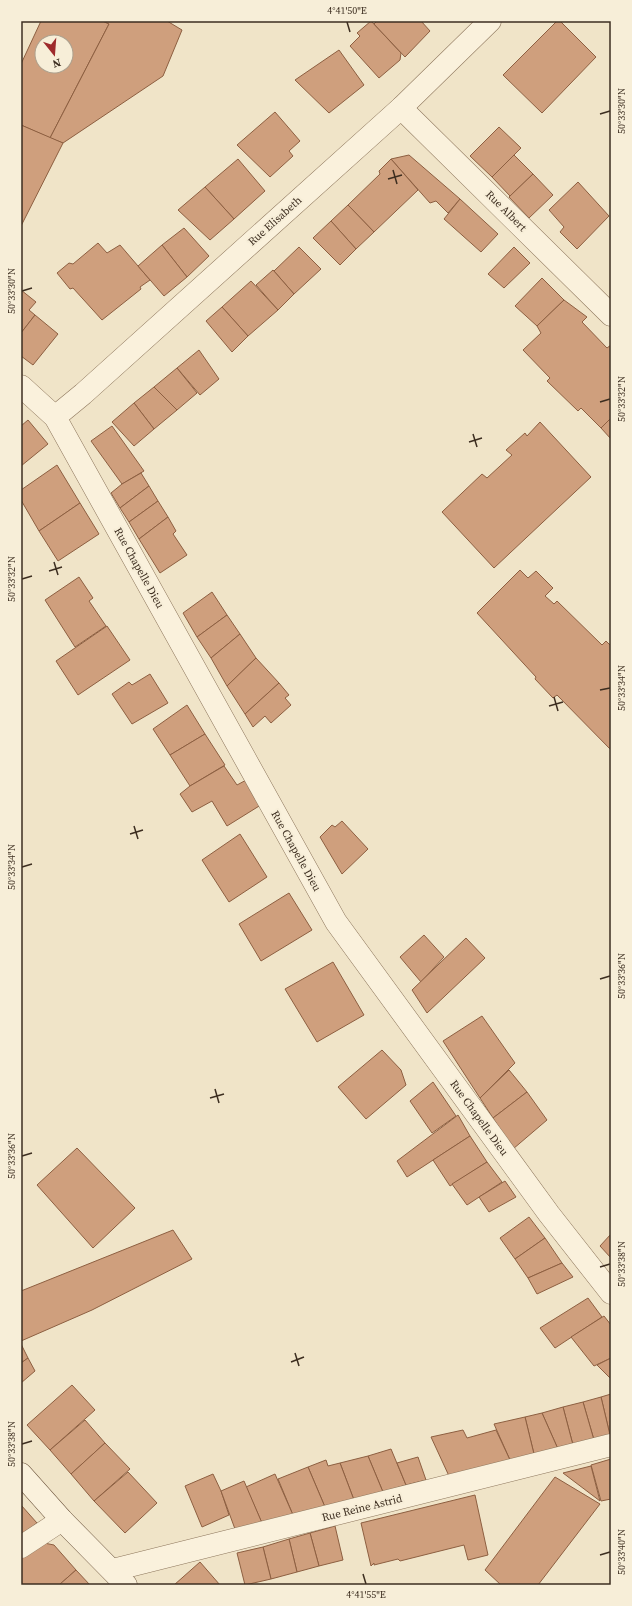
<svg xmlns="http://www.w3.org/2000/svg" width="632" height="1606" viewBox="0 0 632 1606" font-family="'Source Serif 4',serif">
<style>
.building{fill:#cf9f7d;stroke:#8d5f41;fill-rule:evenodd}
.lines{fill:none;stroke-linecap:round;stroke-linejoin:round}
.street-casing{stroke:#8d765c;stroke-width:23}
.secondary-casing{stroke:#6f573f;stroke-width:23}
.street{stroke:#faf1dc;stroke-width:22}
.secondary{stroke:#faf1dc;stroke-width:22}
.ticks{fill:none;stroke:#3d2e20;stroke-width:1.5}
.labels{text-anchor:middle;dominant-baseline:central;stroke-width:4;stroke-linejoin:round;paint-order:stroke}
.street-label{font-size:11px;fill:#3d2e20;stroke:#f7eed8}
.neatline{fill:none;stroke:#3d2e20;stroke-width:1.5}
.ticks-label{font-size:10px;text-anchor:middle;fill:#3d2e20}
</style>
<rect width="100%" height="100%" fill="#f0e4c8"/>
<g class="building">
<path d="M 41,21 L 103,21 L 109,24 L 50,138 L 21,125 L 21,64 ZM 42,42 L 66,42 L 66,66 L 42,66 Z"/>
<polygon points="103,21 167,21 182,30 163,76 63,143 50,138 109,24"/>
<polygon points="371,21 401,53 400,60 379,78 350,46 360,36 357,33"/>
<polygon points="377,21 421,21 430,31 405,57 374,24"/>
<polygon points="557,21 560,21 596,57 542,113 503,75"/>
<polygon points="339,50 364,85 329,113 295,80"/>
<polygon points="275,112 300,141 289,151 293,156 270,177 237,145"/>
<polygon points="21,125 63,143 21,226"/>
<polygon points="499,127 521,148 492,177 470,156"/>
<polygon points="409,155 460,199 448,213 436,201 430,203 391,159"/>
<polygon points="514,155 533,174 510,196 492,177"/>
<polygon points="238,159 265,191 234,219 205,187"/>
<polygon points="391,159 418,190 374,232 348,205 380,174 379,171"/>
<polygon points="533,174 553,195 529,218 509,197"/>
<polygon points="578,182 609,216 577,249 560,232 564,227 549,210"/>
<polygon points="205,187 234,219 210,240 178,210"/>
<polygon points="460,199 498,234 481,252 444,219"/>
<polygon points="348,205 374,232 356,249 331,221"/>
<polygon points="331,221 356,249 340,265 313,238"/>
<polygon points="184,228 209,256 187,277 162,245"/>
<polygon points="98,243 107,253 120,245 150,280 140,287 141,289 102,320 73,288 70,289 57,273 69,263 73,264"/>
<polygon points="162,245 187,277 164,296 138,266"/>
<polygon points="299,247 321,269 294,294 274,271"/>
<polygon points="514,247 530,263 504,288 488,274"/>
<polygon points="273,270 294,294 278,310 256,285"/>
<polygon points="542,278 564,300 537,326 515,306"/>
<polygon points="251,281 278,310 248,336 222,307"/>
<polygon points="21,290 36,302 29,310 35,315 21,333"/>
<polygon points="564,300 587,317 582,322 607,348 611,345 611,418 601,428 581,408 578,411 547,381 550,378 523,350 541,333 537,326"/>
<polygon points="222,307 248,336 232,352 206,321"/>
<polygon points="35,315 58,334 33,365 21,356 21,333"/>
<polygon points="199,350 219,379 200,395 177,368"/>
<polygon points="177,368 197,393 177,410 154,387"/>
<polygon points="154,387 177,410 154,429 134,403"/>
<polygon points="134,403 154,429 134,446 112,422"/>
<polygon points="611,418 611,439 601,428"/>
<polygon points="28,420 48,444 21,466 21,426"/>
<polygon points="540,422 591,477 494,568 442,512 482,474 487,478 512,455 506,450 525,433 527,436"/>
<polygon points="112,426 144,471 122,484 91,441"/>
<polygon points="57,465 80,503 39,531 21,500 21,490"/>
<polygon points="141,473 149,486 120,508 111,493 122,484"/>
<polygon points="149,486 158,501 129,522 120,508"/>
<polygon points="158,501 168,517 139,539 129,522"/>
<polygon points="80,503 99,534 58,561 39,531"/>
<polygon points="168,517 176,531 173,534 187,555 160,573 139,539"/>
<polygon points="520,570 528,578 536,571 553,588 545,596 554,604 557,601 602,645 606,641 611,646 611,750 557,695 553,698 535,679 536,677 477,613"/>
<polygon points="79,577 93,598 89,601 106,626 75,647 45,600"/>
<polygon points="212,592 227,615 197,637 183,613"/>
<polygon points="227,615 240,634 211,658 197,637"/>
<polygon points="107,626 130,660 78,695 56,661"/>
<polygon points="240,634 256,658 227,686 211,658"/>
<polygon points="256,658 279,683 245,714 227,686"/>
<polygon points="150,674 168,703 132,724 112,694 129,682 132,685"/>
<polygon points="279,683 289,695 285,698 291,705 271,723 265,716 253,727 245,714"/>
<polygon points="187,705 205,734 170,755 153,729"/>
<polygon points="205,734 225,765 190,786 170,755"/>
<polygon points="224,766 237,785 250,778 264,803 227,826 212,801 192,812 180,794 190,786"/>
<polygon points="342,821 368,849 342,874 320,837 332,825 335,827"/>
<polygon points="240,834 267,877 229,902 202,860"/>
<polygon points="289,893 312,930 261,961 239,924"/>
<polygon points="424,935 444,957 421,982 400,957"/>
<polygon points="466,938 485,958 427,1013 412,990"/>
<polygon points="333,962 364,1015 317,1042 285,989"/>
<polygon points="482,1016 515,1063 480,1098 443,1041"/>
<polygon points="382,1050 401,1070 406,1085 366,1119 338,1087"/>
<polygon points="509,1070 527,1092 493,1118 480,1098"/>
<polygon points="433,1082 456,1116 432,1133 410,1101"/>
<polygon points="527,1092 547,1120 513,1149 493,1118"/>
<polygon points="458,1115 470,1136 407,1177 397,1161"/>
<polygon points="470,1136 487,1162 450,1186 433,1160"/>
<polygon points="77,1148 135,1208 93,1248 37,1185"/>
<polygon points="487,1162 502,1182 467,1205 452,1184"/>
<polygon points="505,1181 516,1197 489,1212 479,1197"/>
<polygon points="529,1217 545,1238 515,1259 500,1238"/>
<polygon points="173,1230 192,1259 92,1310 21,1341 21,1291"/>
<polygon points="611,1234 611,1258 600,1246"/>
<polygon points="545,1238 562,1263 528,1278 515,1259"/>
<polygon points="562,1263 573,1277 537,1294 528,1278"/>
<polygon points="588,1298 602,1317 555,1348 540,1328"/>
<polygon points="604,1316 611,1325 611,1358 594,1366 571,1337"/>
<polygon points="21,1344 28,1358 21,1363"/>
<polygon points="28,1358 35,1371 21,1383 21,1363"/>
<polygon points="611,1358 611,1379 597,1365"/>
<polygon points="72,1385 95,1410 50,1450 27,1425"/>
<polygon points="611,1394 611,1435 610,1435 601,1397"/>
<polygon points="601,1397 610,1435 594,1440 583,1402"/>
<polygon points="583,1402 594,1440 573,1445 563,1407"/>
<polygon points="563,1407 573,1445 558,1449 542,1413"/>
<polygon points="542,1413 558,1449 534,1454 525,1417"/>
<polygon points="525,1417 534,1454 510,1460 494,1424"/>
<polygon points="85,1420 105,1443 71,1474 50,1450"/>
<polygon points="463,1430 467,1438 496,1430 510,1460 449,1476 431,1437"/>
<polygon points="105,1443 130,1469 94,1501 71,1474"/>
<polygon points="391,1449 406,1485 383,1492 368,1456"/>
<polygon points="368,1456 383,1492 354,1500 340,1463"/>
<polygon points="418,1457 426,1480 406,1485 397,1463"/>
<polygon points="611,1459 611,1499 601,1501 591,1465"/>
<polygon points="326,1460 328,1466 340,1463 354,1500 325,1507 308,1467"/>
<polygon points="591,1466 600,1501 563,1473"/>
<polygon points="308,1467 325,1507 293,1515 278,1479"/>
<polygon points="128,1472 157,1503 125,1533 94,1501"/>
<polygon points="213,1474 221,1491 229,1515 202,1527 185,1486"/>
<polygon points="275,1474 293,1515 262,1523 246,1487"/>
<polygon points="555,1477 600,1504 538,1585 501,1585 485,1570"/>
<polygon points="244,1481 262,1523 235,1529 221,1491"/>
<polygon points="475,1495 488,1555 468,1560 464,1545 400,1561 398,1559 374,1565 374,1563 371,1566 361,1523"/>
<polygon points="21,1505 37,1523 21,1536"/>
<polygon points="335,1526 343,1560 319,1566 310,1533"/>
<polygon points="310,1533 319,1566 297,1572 289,1539"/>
<polygon points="289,1539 297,1572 271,1579 263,1547"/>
<polygon points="44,1543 54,1545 76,1570 59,1585 21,1585 21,1554"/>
<polygon points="263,1547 271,1579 245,1585 237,1553"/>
<polygon points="200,1562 220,1585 174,1585"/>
<polygon points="76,1570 90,1585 59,1585"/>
</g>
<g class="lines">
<g class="street-casing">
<g id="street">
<polyline points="401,108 611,315"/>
<polyline points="21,386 55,417 336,922 549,1214 611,1293"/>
<polyline points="55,417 83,394 401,108 490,21"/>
<polyline points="21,1547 62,1520"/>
<polyline points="113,1570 611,1445"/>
</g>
</g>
<g class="secondary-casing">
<polyline id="secondary" points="21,1474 62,1520 126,1585"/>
</g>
<use href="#street" class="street"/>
<use href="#secondary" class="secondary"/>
</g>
<path class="ticks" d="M 347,22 L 350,32M 600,114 L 610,111M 393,170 L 397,184M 388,179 L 402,175M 22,291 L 32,288M 600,402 L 610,399M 473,434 L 477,447M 469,442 L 482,438M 54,562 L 58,575M 49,571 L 62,567M 22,579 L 32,576M 600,690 L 610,688M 554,697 L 558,711M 549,706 L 563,702M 134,826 L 138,839M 130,834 L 143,830M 22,867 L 32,864M 600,979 L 610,976M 215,1089 L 219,1103M 210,1098 L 224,1094M 22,1156 L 32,1153M 600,1267 L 610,1264M 295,1353 L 299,1366M 291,1362 L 304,1357M 22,1444 L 32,1441M 600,1555 L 610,1552M 363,1574 L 366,1584"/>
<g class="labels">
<g class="street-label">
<text transform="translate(506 211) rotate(45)">Rue Albert</text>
<text transform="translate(275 221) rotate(-42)">Rue Elisabeth</text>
<text transform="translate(139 568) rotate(61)">Rue Chapelle Dieu</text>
<text transform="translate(296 851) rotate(61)">Rue Chapelle Dieu</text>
<text transform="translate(479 1118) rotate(54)">Rue Chapelle Dieu</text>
<text transform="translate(362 1508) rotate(-14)">Rue Reine Astrid</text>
</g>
</g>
<rect width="632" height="1606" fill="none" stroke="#f7eed8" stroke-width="44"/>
<g transform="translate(54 54) rotate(163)"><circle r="19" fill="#f7eed8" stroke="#ada18e"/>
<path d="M0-3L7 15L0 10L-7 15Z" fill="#9e2a2b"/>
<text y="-6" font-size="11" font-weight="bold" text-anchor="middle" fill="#3d2e20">N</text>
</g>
<rect x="22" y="22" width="588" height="1562" class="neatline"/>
<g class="ticks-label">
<text x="347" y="14">4°41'50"E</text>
<text transform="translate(621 111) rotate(-90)" y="4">50°33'30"N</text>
<text transform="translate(11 291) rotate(-90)" y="4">50°33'30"N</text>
<text transform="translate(621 399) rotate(-90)" y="4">50°33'32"N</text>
<text transform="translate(11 579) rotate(-90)" y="4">50°33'32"N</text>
<text transform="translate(621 688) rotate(-90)" y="4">50°33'34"N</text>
<text transform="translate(11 867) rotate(-90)" y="4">50°33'34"N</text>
<text transform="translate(621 976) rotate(-90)" y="4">50°33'36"N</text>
<text transform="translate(11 1156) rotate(-90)" y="4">50°33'36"N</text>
<text transform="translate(621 1264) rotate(-90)" y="4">50°33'38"N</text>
<text transform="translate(11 1444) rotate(-90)" y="4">50°33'38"N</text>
<text transform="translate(621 1552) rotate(-90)" y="4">50°33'40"N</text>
<text x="366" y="1598">4°41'55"E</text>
</g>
</svg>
